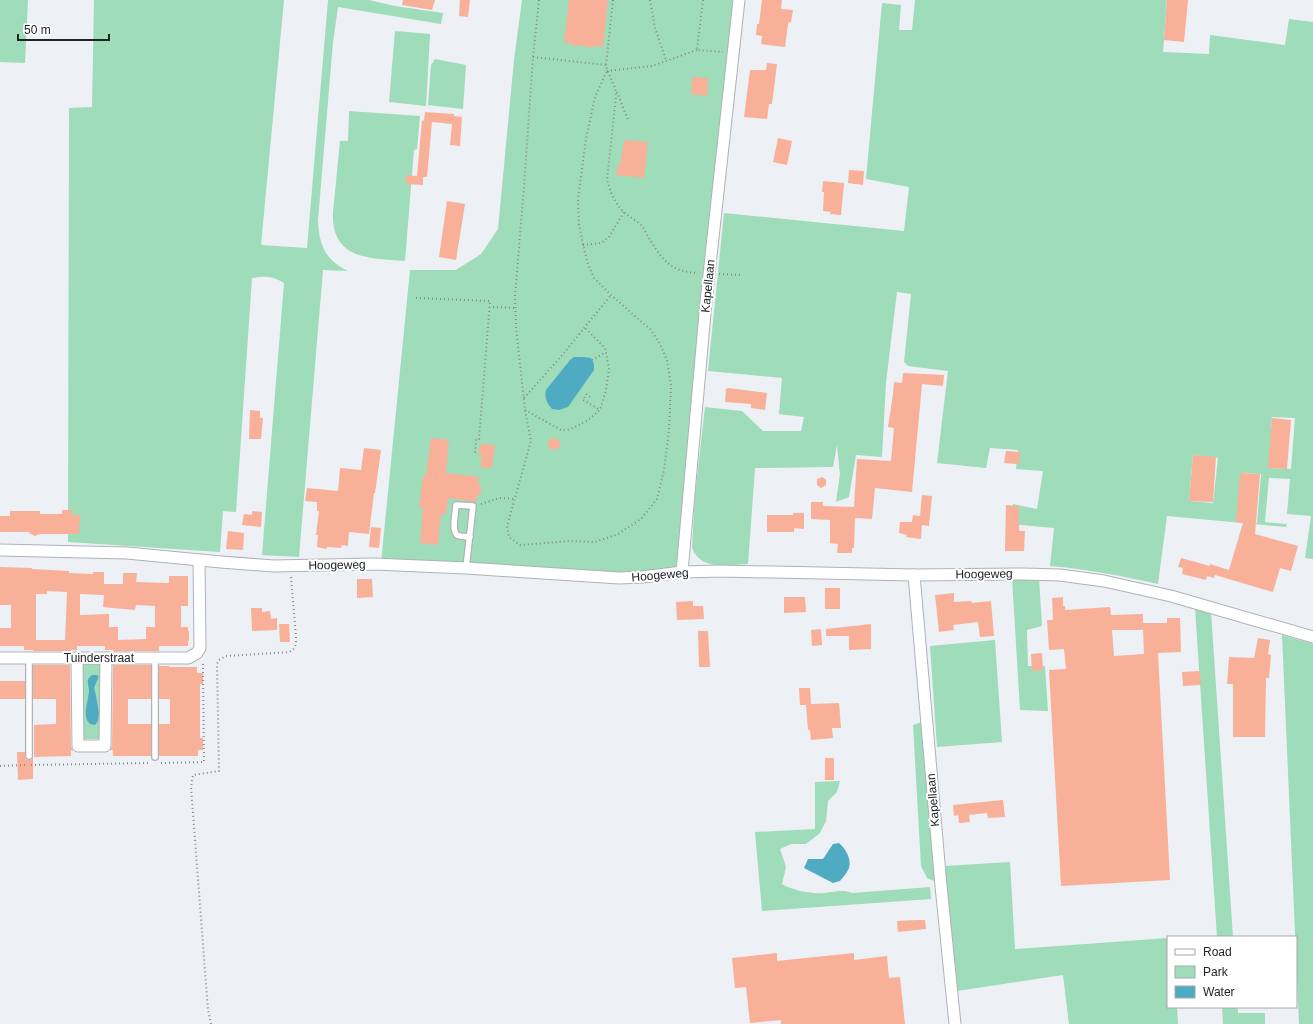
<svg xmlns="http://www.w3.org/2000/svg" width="1313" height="1024" viewBox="0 0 1313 1024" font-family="Arial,sans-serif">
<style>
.green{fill:#9edcba;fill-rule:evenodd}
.water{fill:#4fabc1}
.building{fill:#f9b098;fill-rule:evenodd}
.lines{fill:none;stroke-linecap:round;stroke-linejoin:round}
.lane-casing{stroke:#afb2b6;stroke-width:8}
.street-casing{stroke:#afb2b6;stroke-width:13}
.path{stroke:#87898c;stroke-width:2;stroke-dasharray:1 3;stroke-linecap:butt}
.lane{stroke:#fff;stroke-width:5.5}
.street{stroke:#fff;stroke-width:11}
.labels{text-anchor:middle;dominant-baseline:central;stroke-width:4;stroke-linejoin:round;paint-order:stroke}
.street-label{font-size:12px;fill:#222325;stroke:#fff}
</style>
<rect width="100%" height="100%" fill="#edf0f5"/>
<g class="green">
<polygon points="0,0 28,0 25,63 0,62"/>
<path d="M 94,0 L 284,0 L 261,245 L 307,248 L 328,0 L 369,0 L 395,6 L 443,13 L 441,24 L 338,7 L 333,42 L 318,220 C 319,245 325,260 348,271 L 323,270 L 299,557 L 262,555 L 284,283 C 272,276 265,276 252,278 L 236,512 L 223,511 L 220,552 L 68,542 L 69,108 L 92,107 Z"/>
<polygon points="522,0 738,0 676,569 621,574 381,563 410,270 456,270 481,254 498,229 514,60"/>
<path d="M 915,0 L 1167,0 L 1163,52 L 1209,54 L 1210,35 L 1285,45 L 1289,19 L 1313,22 L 1313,559 L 1305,558 L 1311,516 L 1287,514 L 1290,479 L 1269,478 L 1265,522 L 1287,524 L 1286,527 L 1167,516 L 1158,584 C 1122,576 1087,569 1050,566 L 1054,528 L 1010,524 L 1013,504 L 1037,509 L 1043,471 L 1016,469 L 1018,450 L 990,448 L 986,468 L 937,463 L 948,371 L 908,366 L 904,362 L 911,294 L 897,292 L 886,382 L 882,457 L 856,455 L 849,497 L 836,502 L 840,474 L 837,445 L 833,467 L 755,468 L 748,564 C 729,565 699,571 692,547 L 695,495 L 705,407 L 742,411 L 763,431 L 801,431 L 804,417 L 779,414 L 782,378 L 708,371 L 724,213 L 904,231 L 909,187 L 866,179 L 882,3 L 901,5 L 899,30 L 912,30 ZM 1272,417 L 1295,418 L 1291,469 L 1269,468 ZM 1193,455 L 1218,458 L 1213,503 L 1189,501 ZM 1242,473 L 1261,474 L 1257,523 L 1238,521 Z"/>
<polygon points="395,31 430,34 426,106 389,102"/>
<polygon points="435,59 466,65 463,109 428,105 431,65"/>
<path d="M 349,111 L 420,116 L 417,149 L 414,150 L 405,261 C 369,258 331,260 333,212 L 340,141 L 348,141 Z"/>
<polygon points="1012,578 1039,578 1042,626 1027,630 1028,666 1045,666 1048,711 1020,710"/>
<polygon points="1195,608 1211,612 1233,937 1217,937"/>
<polygon points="1282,635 1313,644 1313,1024 1299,1024"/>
<polygon points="995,640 1002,742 937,747 930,646"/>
<polygon points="83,663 103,663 102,739 82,739 80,664"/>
<polygon points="922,722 936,882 927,878 921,866 913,725"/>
<path d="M 840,781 L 837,792 L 828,801 L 826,821 L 820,833 L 806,844 L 791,844 L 780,849 L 786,867 L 782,884 C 794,891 811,894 824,893 C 833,892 844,889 852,893 L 930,887 L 931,899 L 762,911 L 755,832 L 815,829 L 815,782 Z"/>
<polygon points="1010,862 1015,949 1168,938 1168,1007 1177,1007 1178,1024 1069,1024 1063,975 957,991 945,866"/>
<polygon points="1222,1007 1238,1007 1238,1013 1265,1013 1265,1024 1223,1024"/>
</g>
<g class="water">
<path d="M 574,357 L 584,357 L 591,358 L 594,364 L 594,370 L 568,407 L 559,410 L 552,409 C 547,403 544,398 546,390 L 570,360 Z"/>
<path d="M 92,675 L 96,675 L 99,676 L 94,688 L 96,696 L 99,713 L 98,721 L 95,725 L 90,724 C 81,715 89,701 89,690 C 89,686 87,684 88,680 C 88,678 90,677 92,675 Z"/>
<path d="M 839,843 C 845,848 852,859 849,868 C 847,873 843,877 840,881 L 833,883 L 804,868 L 808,859 L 823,859 L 833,844 Z"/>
</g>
<g class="building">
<polygon points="403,0 435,0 432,10 402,5"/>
<polygon points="460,0 470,0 468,17 459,16"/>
<polygon points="569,0 608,0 603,47 594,46 590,49 589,47 577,45 576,47 569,43 564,42"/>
<polygon points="762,0 782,0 781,9 793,10 791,22 789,22 788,24 785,47 761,44 762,36 756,35 757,24 759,24"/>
<polygon points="1167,0 1188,0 1184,42 1164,40"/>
<polygon points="767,63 777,64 772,104 769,104 767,119 744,117 750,70 766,70"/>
<polygon points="692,77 708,78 707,96 691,94"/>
<polygon points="425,112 454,114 454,116 462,117 460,146 450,145 452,124 432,122 427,177 423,177 423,185 406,184 406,175 417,176 422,120 424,121"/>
<polygon points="778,138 792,141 787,165 773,162"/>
<polygon points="624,140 648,142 644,178 616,175 618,165 620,165"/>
<polygon points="849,170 864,171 863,185 848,183"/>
<polygon points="823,181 844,183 841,215 830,214 831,212 823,211 824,192 822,192"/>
<polygon points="447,201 465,204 456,260 439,257"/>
<polygon points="903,373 944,375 943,386 922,384 912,492 875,488 872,519 855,518 854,548 852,548 852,553 837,553 838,544 830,543 830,520 811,519 811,502 823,502 823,506 854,507 857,459 891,461 894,428 888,427 893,394 894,382 902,383"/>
<polygon points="728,388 767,393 765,410 751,408 751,404 725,402 726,389"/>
<polygon points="250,410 260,411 260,418 263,418 261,439 249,439"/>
<polygon points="1272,418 1291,420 1287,469 1268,468"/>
<circle cx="554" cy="444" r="6"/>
<polygon points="431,438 449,440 446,473 479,477 478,483 481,487 481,493 477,496 476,502 448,498 446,514 441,514 438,545 420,543 423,508 419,507 423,476 426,476"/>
<polygon points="480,444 495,445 492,468 480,467 482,456 478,455"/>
<polygon points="364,448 381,450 375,493 374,493 369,534 349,532 348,546 342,545 341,548 327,547 326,549 317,547 318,535 316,535 319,511 317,511 317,502 305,501 307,488 338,491 340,468 361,470"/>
<polygon points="1006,451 1020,452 1019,464 1004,463"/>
<polygon points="1193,455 1216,457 1213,502 1189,501"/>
<polygon points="1240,473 1260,474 1255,534 1298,546 1291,571 1280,568 1273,592 1215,575 1214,578 1207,576 1206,580 1182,574 1183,568 1178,567 1181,558 1210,566 1210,564 1229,570 1243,523 1236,522"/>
<polygon points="822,477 826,480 826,485 821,488 817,485 817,479"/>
<polygon points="922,495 932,496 929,526 922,525 921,539 906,537 907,535 899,533 900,522 912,522 913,515 920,516"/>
<polygon points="1006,505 1019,506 1019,531 1025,531 1024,551 1005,551"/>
<polygon points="62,510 72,510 72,515 80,515 79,534 40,534 35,536 29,533 29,532 0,532 0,516 10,516 10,511 40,511 40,514 62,514"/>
<polygon points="252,511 262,512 261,527 242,525 244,514 252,515"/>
<polygon points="793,513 804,513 804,529 794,528 794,532 767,532 767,515 793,515"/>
<polygon points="371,527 381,528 379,548 369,547"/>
<polygon points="228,531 244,533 243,550 226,549"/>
<path d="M 0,567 L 32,568 L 32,569 L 69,571 L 69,573 L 93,574 L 93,572 L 104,572 L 104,584 L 123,584 L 123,573 L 137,573 L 136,582 L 169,583 L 169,576 L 188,576 L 188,606 L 181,606 L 181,627 L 188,627 L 188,631 L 189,631 L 189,641 L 188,641 L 188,646 L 159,646 L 159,651 L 113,651 L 113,650 L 105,650 L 105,646 L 77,646 L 77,650 L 71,650 L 71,651 L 33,651 L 33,650 L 24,650 L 24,646 L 0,646 L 0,628 L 11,628 L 11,605 L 0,605 ZM 47,591 L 67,592 L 65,640 L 36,640 L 36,594 L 47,594 ZM 80,594 L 104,595 L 103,607 L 135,610 L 136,605 L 155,606 L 155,627 L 146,627 L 146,639 L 118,640 L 118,627 L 109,627 L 109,614 L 80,615 Z"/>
<polygon points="357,579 372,579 373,597 357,598"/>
<rect x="825" y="588" width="15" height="21"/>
<polygon points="954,593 954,602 971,601 972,603 991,601 994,636 980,637 978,622 953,625 954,630 939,632 935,595"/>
<polygon points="784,597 805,597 806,612 784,613"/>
<path d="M 1063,597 L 1063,606 L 1065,606 L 1065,610 L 1110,607 L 1111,615 L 1143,614 L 1143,623 L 1167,623 L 1167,618 L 1180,618 L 1181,652 L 1158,653 L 1170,880 L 1061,886 L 1049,670 L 1066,669 L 1064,649 L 1049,650 L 1047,620 L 1053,620 L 1052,598 ZM 1112,630 L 1143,630 L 1144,654 L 1114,656 Z"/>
<polygon points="693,601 693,606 703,606 704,619 677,620 676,602"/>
<polygon points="251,608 262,608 262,612 270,611 271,619 277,618 277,630 252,631"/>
<polygon points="279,624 289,624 290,642 280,642"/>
<polygon points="871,624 871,649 849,650 849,636 826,636 826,629"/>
<polygon points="821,629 822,645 812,646 811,630"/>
<polygon points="698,631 708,631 710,667 699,667"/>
<polygon points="1258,638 1270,640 1268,654 1271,655 1269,678 1266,678 1265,737 1233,737 1233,684 1227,684 1229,657 1254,658"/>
<polygon points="1042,653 1043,670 1032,671 1031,654"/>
<polygon points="33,665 70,665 71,746 73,751 71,750 71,756 34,757 34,725 56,724 56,699 33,699"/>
<polygon points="113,665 151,665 151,699 128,699 128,724 151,724 151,756 113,756 113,750 110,750 112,746"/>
<polygon points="159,665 159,666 169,666 169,667 197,667 197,673 203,673 203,684 200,684 200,738 203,738 203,750 198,750 198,756 159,756 159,724 170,724 170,699 159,699"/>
<polygon points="1200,671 1201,685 1183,686 1182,672"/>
<rect x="0" y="681" width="25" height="18"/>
<polygon points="799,688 810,688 811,704 839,703 841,728 832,728 833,738 811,740 810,730 808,730 806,705 800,705"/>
<polygon points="17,752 25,752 25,758 27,760 31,760 33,757 33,779 18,780"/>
<rect x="825" y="758" width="9" height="22"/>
<polygon points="1003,800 1005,817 988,818 987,813 969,815 970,822 959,823 958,815 954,816 953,805"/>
<polygon points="918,920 925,920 926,929 898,932 897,921"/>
<polygon points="777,953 777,961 854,953 854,960 887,956 889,978 900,977 905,1024 781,1024 781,1020 750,1023 746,987 735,988 732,958"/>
</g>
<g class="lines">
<g class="lane-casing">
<g id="lane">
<path d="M 466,568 L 473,506 L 456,505 C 456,511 451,530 457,535 C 460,537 466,536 470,537"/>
<polyline points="29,756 29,658"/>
<polyline points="155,757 155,658"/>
</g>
</g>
<g class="street-casing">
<g id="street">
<polyline points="0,550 127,553 221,562 274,566 374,564 466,568 619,578 642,577 682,572 721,571 914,575 1023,574 1060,575 1104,581 1171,596 1313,637"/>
<polyline points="682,572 706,302 739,0"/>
<polyline points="914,575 941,886 955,1024"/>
<polyline points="0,658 188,658 197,653 200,648 199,560"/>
<polyline points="77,658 78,746 105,746 106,658"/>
</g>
</g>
<g class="path">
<polyline points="539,0 533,57 524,187 515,296 516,327 525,410 531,441 507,526 509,537 520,545 570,541 595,542 618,534 641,519 657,499 664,470 669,430 671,386 667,360 660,344 651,330 611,295 594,278 588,264 583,245 579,224 578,199 586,139 595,97 607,71"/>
<path d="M 613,0 L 606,65 C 608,76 616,84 616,96 L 607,180 C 610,191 615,204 624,212 C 629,217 636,220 641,225 C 644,228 646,234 649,238 C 662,260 671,272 698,273"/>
<polyline points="650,0 655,28 666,60"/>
<polyline points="703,0 697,50 723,52"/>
<polyline points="533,57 606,65"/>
<polyline points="607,71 652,66 697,50"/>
<polyline points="617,92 628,120"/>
<polyline points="583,245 601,243 609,237 624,212"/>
<polyline points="719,274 743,275"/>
<polyline points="416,298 490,301 479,439 476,439 475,455"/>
<polyline points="493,307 515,308"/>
<polyline points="592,360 606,352"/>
<polyline points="590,397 586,394 583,400 600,410"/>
<polyline points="524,398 564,353 611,295"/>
<polyline points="525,410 561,430 567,430 573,428 588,420 600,410 606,390 609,369 605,348 584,327"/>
<polyline points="481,504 499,498 515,499"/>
<polyline points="161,763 204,762 203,665 202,662"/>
<polyline points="31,765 149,763"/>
<polyline points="0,766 27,765"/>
<path d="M 211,1024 L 208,1010 L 191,787 L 193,775 L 219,771 L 217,664 L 219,660 L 226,656 L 289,652 C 296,649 296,644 296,637 L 291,577"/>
</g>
<use href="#lane" class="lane"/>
<use href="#street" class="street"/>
</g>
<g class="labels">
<g class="street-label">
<text transform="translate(708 286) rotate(-84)">Kapellaan</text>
<text transform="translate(337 565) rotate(-1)">Hoogeweg</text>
<text transform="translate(984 574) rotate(-1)">Hoogeweg</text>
<text transform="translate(660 575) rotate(-5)">Hoogeweg</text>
<text x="99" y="658">Tuinderstraat</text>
<text transform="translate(933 800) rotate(-95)">Kapellaan</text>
</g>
</g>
<rect x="1167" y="936" width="130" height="72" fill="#ffffff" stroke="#a7a7a8"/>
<rect x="1175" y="949" width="20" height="6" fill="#ffffff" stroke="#a7a7a8"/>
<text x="1203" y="956" font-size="12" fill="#222325">Road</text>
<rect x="1175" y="966" width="20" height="12" fill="#9edcba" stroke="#a7a7a8"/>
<text x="1203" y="976" font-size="12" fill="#222325">Park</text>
<rect x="1175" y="986" width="20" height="12" fill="#4fabc1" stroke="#a7a7a8"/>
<text x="1203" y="996" font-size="12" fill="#222325">Water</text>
<path d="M18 34v6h91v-6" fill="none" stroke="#222325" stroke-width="2"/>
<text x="24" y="34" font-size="12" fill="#222325" stroke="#ffffff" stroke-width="3" paint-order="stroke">50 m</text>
</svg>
